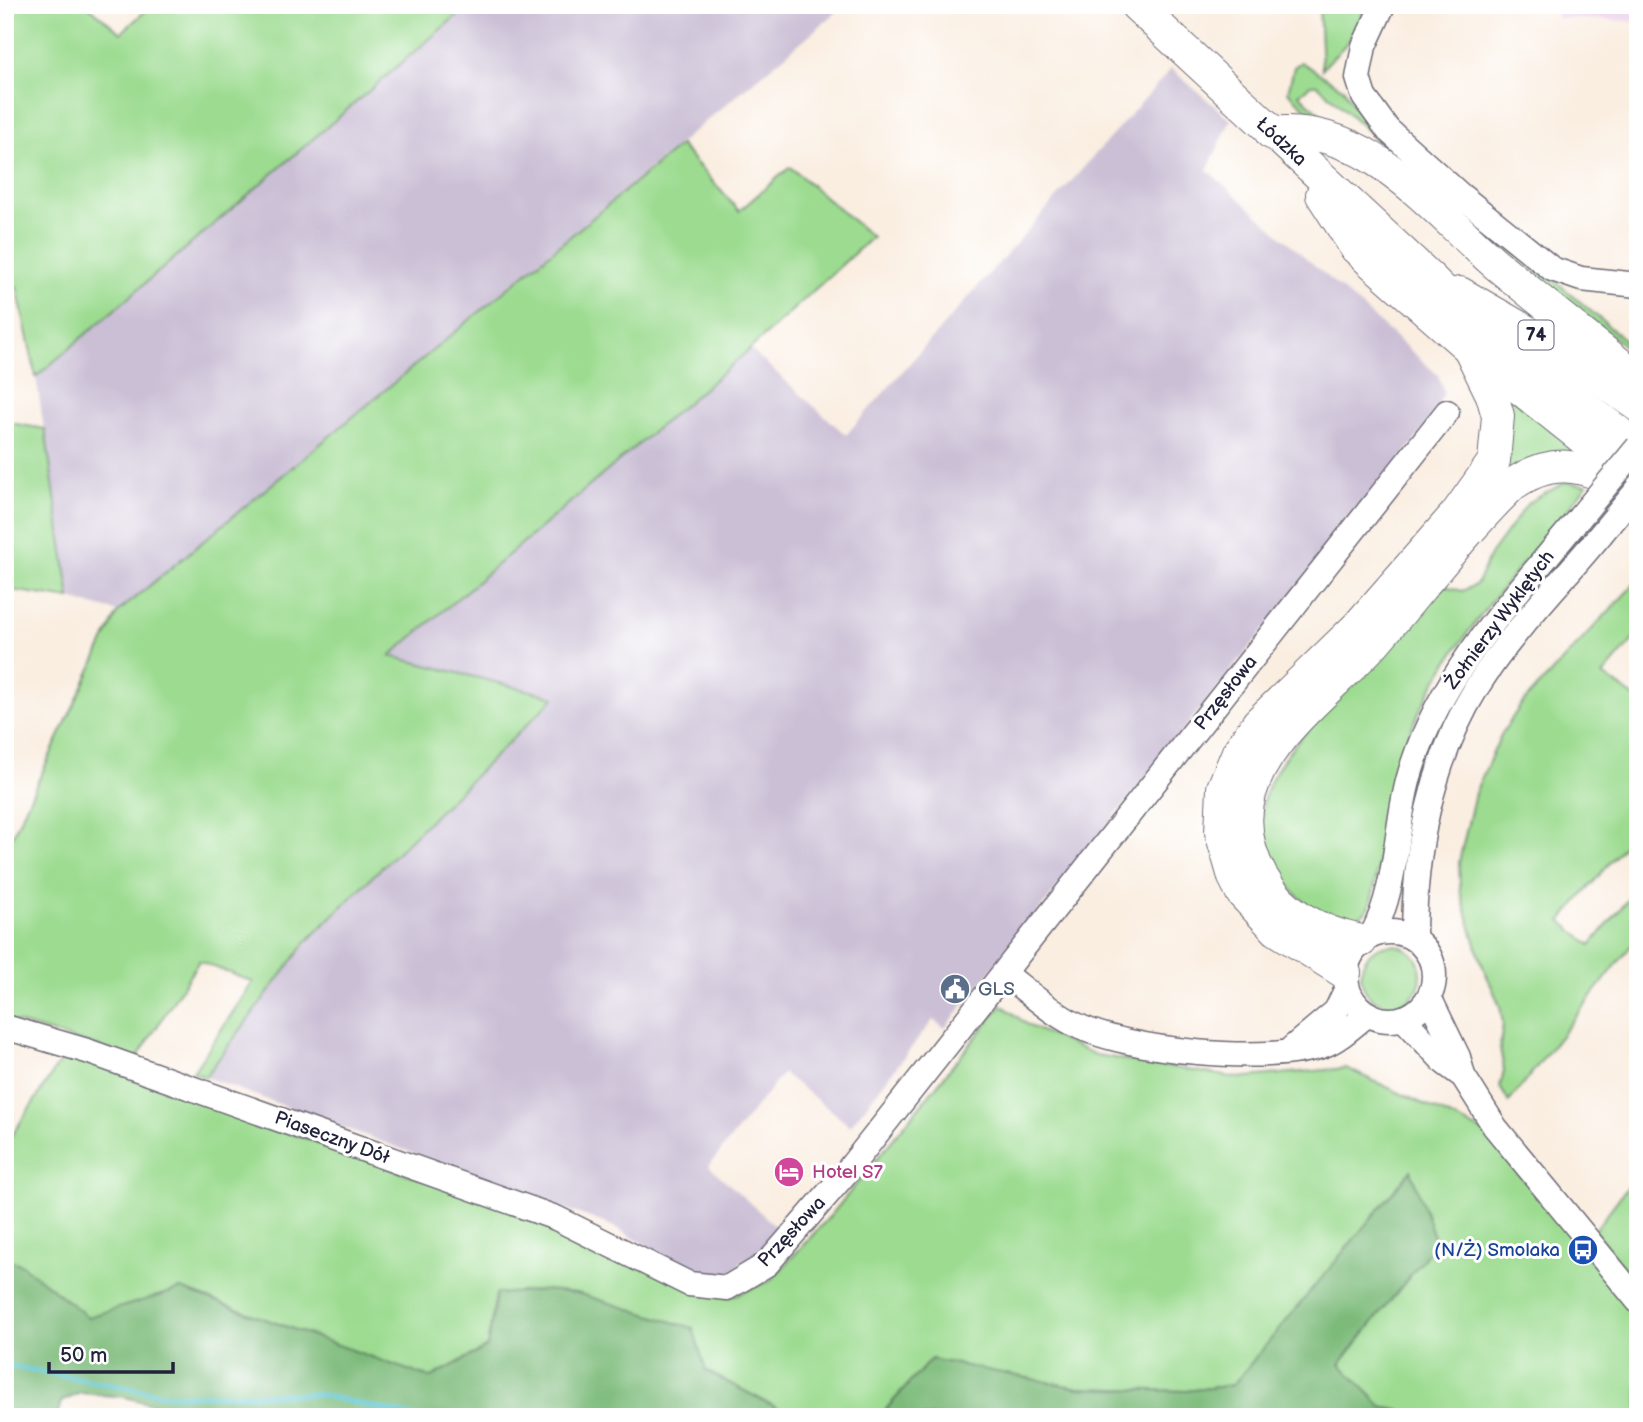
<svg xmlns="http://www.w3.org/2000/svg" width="1643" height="1422" viewBox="0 0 1643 1422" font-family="'Balsamiq Sans',sans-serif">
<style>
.built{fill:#ebd1eb}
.industrial{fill:#cbbfd5}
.green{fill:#9cdb90;stroke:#5f7e66;stroke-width:2}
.forest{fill:#7dbb7a;stroke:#506e5a;stroke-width:2}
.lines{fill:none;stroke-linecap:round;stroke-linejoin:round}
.stream{stroke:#59c5d3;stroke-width:5}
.minor-casing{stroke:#6e6975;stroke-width:27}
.major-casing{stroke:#6e6975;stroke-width:34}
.minor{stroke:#fff;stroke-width:24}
.major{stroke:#fff;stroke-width:32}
.minor-bridge-casing{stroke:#6e6975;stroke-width:27;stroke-linecap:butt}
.minor-bridge{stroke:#fff;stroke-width:24}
.labels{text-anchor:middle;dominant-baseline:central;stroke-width:6;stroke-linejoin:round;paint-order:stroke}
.shield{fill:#fff;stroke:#646476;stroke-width:2}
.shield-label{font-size:18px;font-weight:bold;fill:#22223b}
.street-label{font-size:19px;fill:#22223b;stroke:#fff}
.service-label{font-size:19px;fill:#4e5e75;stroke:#fff;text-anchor:start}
.hotel-label{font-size:19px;fill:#b23c85;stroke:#fff;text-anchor:start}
.transit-label{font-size:19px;fill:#164399;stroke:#fff;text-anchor:end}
</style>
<rect width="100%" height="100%" fill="#fff"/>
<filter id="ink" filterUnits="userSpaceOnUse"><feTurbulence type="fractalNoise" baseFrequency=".0143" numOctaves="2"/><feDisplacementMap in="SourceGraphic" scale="14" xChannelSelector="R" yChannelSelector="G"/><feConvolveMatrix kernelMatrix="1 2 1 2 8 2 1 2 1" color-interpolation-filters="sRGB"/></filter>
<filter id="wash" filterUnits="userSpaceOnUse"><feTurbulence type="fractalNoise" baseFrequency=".00686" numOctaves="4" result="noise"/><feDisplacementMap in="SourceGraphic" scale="28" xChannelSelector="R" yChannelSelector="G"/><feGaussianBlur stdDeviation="1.57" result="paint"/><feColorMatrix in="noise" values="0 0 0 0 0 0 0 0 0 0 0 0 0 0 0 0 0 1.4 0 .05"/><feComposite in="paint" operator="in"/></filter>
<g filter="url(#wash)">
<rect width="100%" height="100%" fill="#faeee1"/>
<polygon class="built" points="1557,5 1638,5 1638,24 1635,21 1557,18"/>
<g class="industrial">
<polygon points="469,5 845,5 118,612 70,599 36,377"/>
<polygon points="1171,69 1231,120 1207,170 1438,375 1444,392 1433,418 945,1028 933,1020 850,1126 783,1073 709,1166 783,1233 770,1249 742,1262 729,1275 716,1280 698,1274 612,1226 205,1077 307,941 555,698 390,657 750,349 846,435"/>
</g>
<g class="green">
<polygon points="5,5 87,5 121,33 152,5 469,5 36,377 17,287 5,285 5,251 10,251 5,226"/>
<polygon points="1319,5 1367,5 1349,41 1322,69"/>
<polygon points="1301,62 1344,89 1356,110 1379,132 1638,351 1638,357 1437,195 1318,85 1311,85 1299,94 1334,127 1307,110 1288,92 1294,67"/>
<polygon points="680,145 739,211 790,167 872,237 750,349 390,656 555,697 307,941 205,1077 193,1072 253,982 199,961 137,1058 5,1019 5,851 118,612"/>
<path d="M 1499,387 L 1585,458 C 1578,459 1570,456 1562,456 C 1537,456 1517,470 1499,485 C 1459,529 1422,577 1382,622 C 1317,694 1175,786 1264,896 C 1281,916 1311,941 1338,945 L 1335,955 L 1276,918 L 1248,885 L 1240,868 L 1232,838 L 1231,811 L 1238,775 L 1265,731 L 1357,639 L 1495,476 C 1511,444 1509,420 1499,387 Z"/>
<polygon points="5,422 45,429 70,599 5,589"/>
<path d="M 1565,482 L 1587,485 C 1514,578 1436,651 1396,767 C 1380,812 1383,863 1369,908 C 1342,942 1287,893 1273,865 C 1263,844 1257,814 1266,792 C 1280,755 1310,728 1336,699 C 1370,660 1404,622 1439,584 L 1462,591 L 1477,584 L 1490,555 L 1528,503 Z"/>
<polygon points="1638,580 1638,634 1603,675 1638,700 1638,829 1561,921 1591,945 1638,887 1638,937 1509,1102 1500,1087 1504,1070 1500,1048 1503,1023 1500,1006 1481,962 1460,890 1459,862 1475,793 1501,735 1520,706"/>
<circle cx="1391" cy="975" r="30"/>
<polygon points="1002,1005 1029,1026 1096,1055 1238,1078 1346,1068 1486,1133 1638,1319 1638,1417 1430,1417 1382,1407 1340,1364 1436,1243 1411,1171 1233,1385 1186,1391 1078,1388 931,1359 879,1417 795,1417 706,1371 487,1347 430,1378 181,1289 88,1318 22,1265 5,1258 5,1146 65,1054 553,1225 731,1297 770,1281 832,1214"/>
<polygon points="1638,1173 1638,1285 1594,1231"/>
</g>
<g class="forest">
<polygon points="1411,1170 1436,1243 1340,1364 1382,1407 1430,1417 879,1417 931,1359 1078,1388 1186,1391 1233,1385"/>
<polygon points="5,1258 22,1265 88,1317 181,1289 430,1378 487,1347 496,1294 547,1290 577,1293 693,1328 706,1371 795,1417 198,1417 125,1397 80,1393 61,1402 57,1417 5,1417"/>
</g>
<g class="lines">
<polyline class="stream" points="5,1365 167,1395 317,1394 416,1417"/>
</g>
</g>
<g filter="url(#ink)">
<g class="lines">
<g class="minor-casing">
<g id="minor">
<polyline points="1383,5 1364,46 1358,78 1364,97 1388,130 1459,194 1552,269 1581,279 1638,285"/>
<circle cx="1390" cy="976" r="44"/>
<path d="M 1372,935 C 1400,882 1394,820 1413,764 C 1445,667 1517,594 1580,517"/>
<path d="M 1414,938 C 1414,852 1431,762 1477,687 C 1511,632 1560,584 1601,534"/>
<path d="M 1005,974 C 1027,991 1049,1011 1074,1024 C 1126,1051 1269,1065 1324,1045 C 1340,1039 1355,1024 1368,1014"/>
<polyline points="1429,997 1458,1057 1463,1076 1495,1127 1638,1301"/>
<polyline points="1403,1018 1445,1063 1460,1074"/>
<polyline points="5,1027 87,1051 556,1218 689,1284 727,1288 767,1264 844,1175 1447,412"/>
<polyline points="1292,1048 1336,1011 1347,988"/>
</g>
</g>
<g class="major-casing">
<g id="major">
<polyline points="1136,5 1428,276 1482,329 1638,447"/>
<path d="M 1271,133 C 1368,122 1431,209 1497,265 C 1543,303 1590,341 1638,378"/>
<polyline points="1322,195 1356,248 1370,261 1469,348 1625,472"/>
<polyline points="1460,293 1559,350 1638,406"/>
<path d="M 1361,941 C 1322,933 1283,914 1262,877 C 1205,773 1317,707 1376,641 C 1421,589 1463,533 1512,485 C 1560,451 1589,471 1638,489"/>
<polyline points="1345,973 1277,930 1242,893 1234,877 1221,832 1223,788 1238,752 1258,723 1357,627 1457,513 1494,461 1498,416 1492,395 1469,348"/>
</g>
</g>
<use href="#minor" class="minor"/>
<use href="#major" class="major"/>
<g class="minor-bridge-casing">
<g id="minor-bridge">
<polyline points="1580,517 1638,447"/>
<polyline points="1601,534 1638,489"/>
</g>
</g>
<use href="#minor-bridge" class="minor-bridge"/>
</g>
</g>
<defs>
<g id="civic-disc" transform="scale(1.575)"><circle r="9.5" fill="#5c6f8a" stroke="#fff"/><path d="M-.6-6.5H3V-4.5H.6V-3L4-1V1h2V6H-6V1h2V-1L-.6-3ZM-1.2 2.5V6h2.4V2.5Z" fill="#fff"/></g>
<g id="hotel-disc" transform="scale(1.575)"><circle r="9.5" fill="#d1479c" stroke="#fff"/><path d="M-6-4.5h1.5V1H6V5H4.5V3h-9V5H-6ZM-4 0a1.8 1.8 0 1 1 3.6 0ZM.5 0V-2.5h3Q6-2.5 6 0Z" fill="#fff"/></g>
<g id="bus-disc" transform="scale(1.575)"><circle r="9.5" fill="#1a4fb4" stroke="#fff"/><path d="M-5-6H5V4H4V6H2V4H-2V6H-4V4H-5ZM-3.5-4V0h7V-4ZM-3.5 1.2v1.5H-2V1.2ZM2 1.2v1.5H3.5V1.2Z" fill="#fff"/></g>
</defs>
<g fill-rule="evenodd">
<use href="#civic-disc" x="955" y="989"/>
<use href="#hotel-disc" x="789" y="1172"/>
<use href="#bus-disc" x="1583" y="1250"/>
</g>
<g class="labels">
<rect class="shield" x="1518.5" y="320.5" width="35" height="29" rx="5"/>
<g class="shield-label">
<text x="1536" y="335">74</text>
</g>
<g class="street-label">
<text transform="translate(1281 142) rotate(43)">Łódzka</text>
<text transform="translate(1500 620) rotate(-53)">Żołnierzy Wyklętych</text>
<text transform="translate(1226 693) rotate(-52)">Przęsłowa</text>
<text transform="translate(332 1138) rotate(20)">Piaseczny Dół</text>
<text transform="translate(792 1232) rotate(-47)">Przęsłowa</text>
</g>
<g class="service-label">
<text x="978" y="989">GLS</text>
</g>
<g class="hotel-label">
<text x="812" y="1172">Hotel S7</text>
</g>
<g class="transit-label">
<text x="1560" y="1250">(N/Ż) Smolaka</text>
</g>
</g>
<rect width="1643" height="1422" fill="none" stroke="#fff" stroke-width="28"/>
<path d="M49 1362v10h124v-10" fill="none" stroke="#22223b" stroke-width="3.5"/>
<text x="60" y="1362" font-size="21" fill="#22223b" stroke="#ffffff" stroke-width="5" paint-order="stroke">50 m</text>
</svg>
